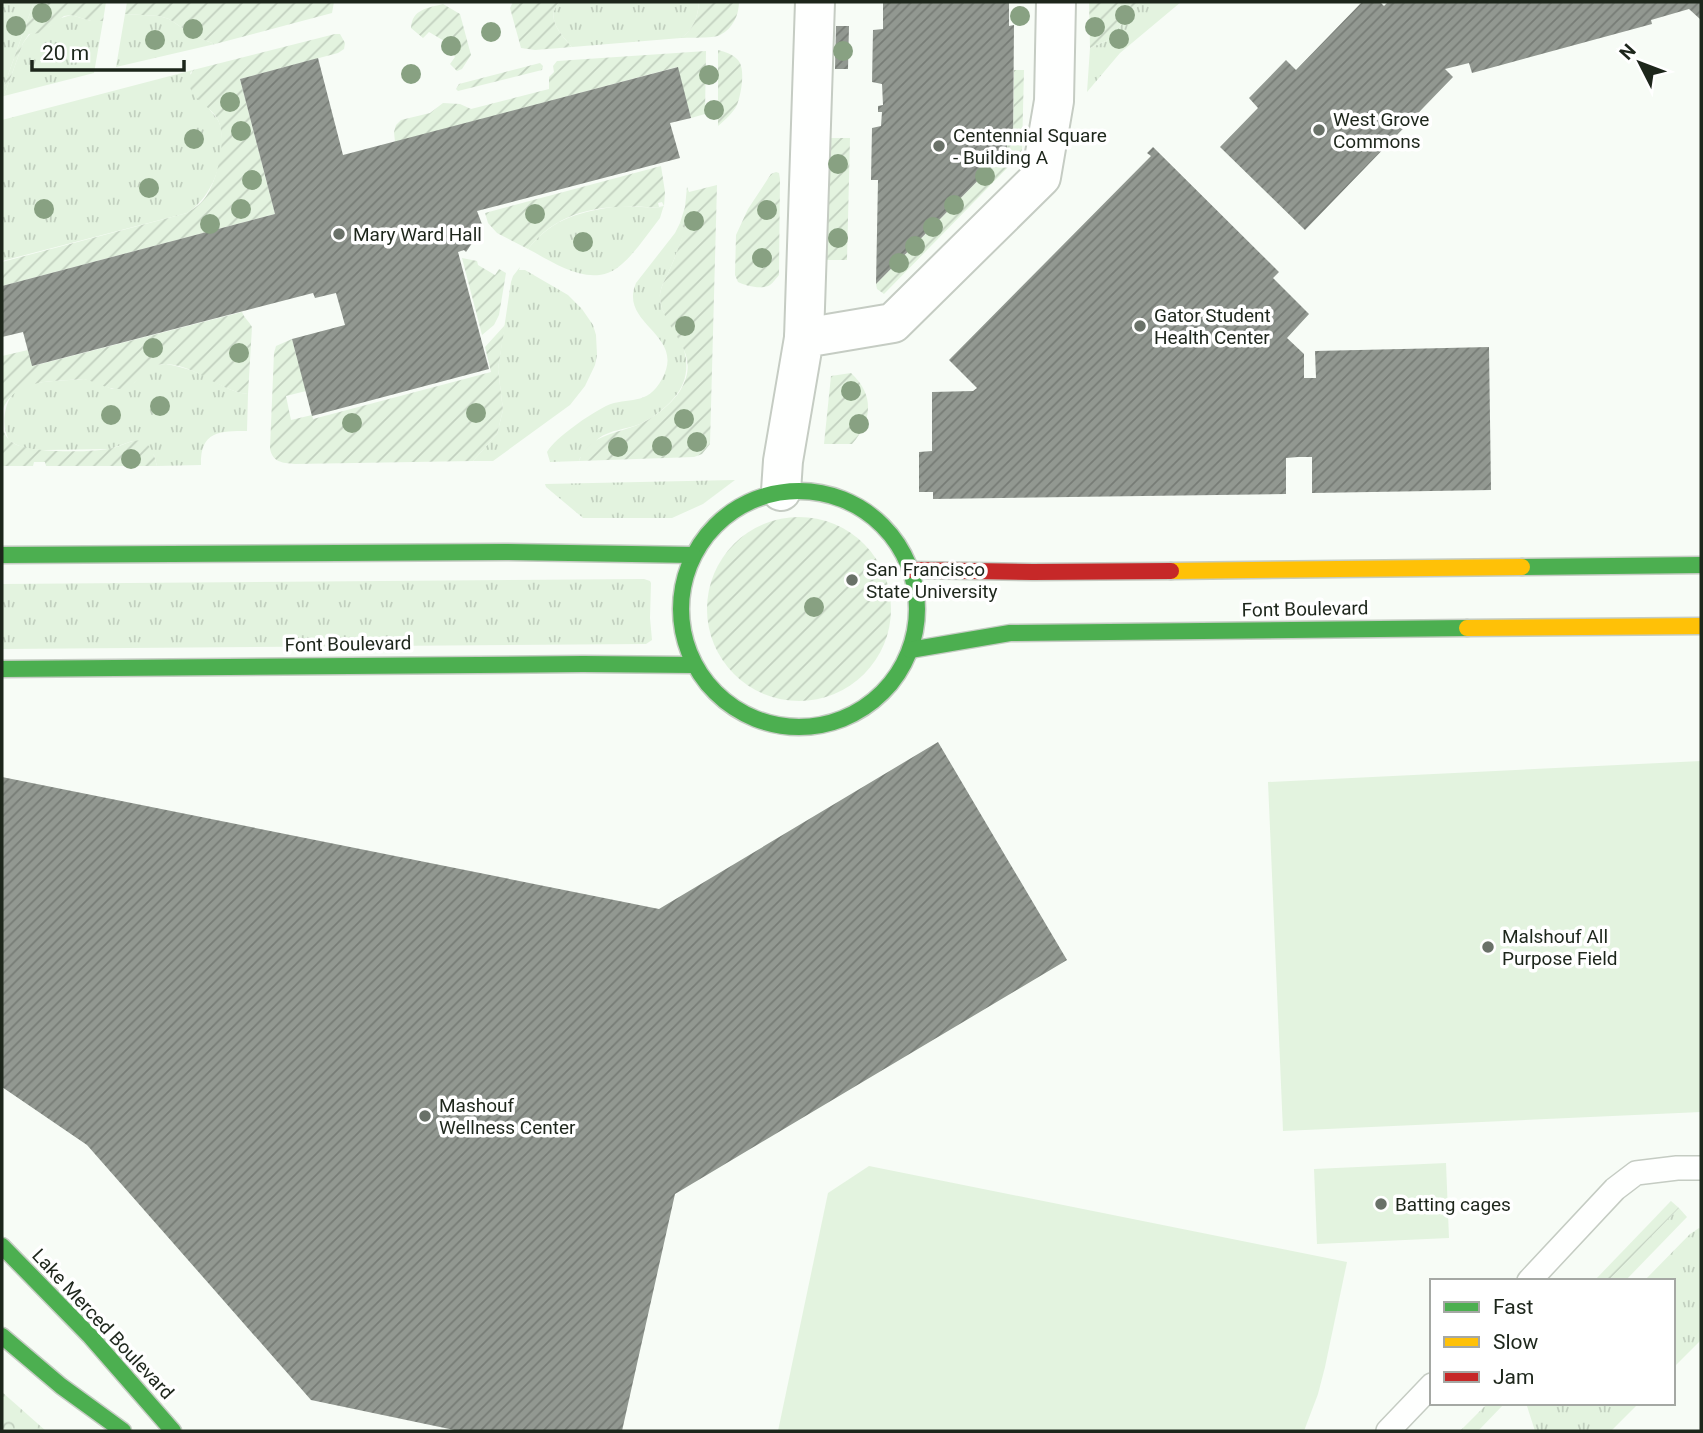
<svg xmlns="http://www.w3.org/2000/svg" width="1703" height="1433" viewBox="0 0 1703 1433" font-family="Roboto,sans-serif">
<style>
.grass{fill:url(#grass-tufts)}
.park{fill:url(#park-crowns)}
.garden{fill:url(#garden-furrows)}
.pitch{fill:#e3f3df}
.building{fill:url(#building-hatch)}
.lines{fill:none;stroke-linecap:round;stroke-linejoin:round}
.lane-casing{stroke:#c5ccc3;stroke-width:26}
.street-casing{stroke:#c5ccc3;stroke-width:42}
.fast-casing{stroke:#c5ccc3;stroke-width:19}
.slow-casing{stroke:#c5ccc3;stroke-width:19}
.jam-casing{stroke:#c5ccc3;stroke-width:19}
.lane{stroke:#fefffe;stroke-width:23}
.street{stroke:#fefffe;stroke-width:38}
.fast{stroke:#4caf50;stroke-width:16}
.slow{stroke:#ffc107;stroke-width:16}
.jam{stroke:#c62828;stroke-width:16}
.tree{fill:#88a182}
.poi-dot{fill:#697168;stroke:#fff;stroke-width:2.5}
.labels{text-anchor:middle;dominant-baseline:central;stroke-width:7;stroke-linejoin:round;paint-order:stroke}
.poi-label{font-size:19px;fill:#1d261b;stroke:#fff;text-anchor:start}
.street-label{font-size:19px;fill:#1d261b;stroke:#fff}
</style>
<defs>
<pattern id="grass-tufts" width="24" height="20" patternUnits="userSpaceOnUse" patternTransform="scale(1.75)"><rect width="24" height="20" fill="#e3f3df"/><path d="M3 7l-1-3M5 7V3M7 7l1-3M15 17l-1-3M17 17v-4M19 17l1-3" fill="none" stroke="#c2d0bf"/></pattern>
<pattern id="park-crowns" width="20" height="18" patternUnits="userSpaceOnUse" patternTransform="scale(1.75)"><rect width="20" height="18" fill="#e3f3df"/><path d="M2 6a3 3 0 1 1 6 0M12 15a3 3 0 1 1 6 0" fill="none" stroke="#c2d0bf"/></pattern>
<pattern id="garden-furrows" width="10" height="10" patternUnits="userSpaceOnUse" patternTransform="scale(1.75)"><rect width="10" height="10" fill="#e3f3df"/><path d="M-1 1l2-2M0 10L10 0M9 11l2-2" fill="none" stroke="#c2d0bf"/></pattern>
<pattern id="building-hatch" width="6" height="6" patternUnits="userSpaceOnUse" patternTransform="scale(1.75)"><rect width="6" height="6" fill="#929891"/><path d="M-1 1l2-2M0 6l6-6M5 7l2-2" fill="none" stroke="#777c76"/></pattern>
</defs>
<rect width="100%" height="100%" fill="#f7fcf6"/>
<g class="grass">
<polygon points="2,2 34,2 2,92"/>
<path d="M 560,2 L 699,2 C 698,17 693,30 681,38 L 572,47 C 561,35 544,16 560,2 Z"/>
<polygon points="1141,2 1181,2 1120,53 1087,92 1090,48 1108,40"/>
<polygon points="125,14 159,16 169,19 196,37 215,44 116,67"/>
<polygon points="71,15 91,21 103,21 94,73 4,96 23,43 30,34 49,27 58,19"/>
<path d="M 193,70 L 190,73 C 196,84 201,97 208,107 C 212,114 218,117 220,125 C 228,155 213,197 187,213 L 2,261 L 2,120 Z"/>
<path d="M 620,206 L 663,208 L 660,218 C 648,233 637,251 622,264 C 593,291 555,263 528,249 C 552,218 582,211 620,206 Z"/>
<path d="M 680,223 L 686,229 C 680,242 676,256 670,269 C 667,277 661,285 660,294 C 659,312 671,323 679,338 C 690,358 689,381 674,398 C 666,408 651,419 640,424 C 627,429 610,430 599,438 C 592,444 586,451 580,458 L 579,461 L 550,462 L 547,452 C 556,437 590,414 606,406 C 628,396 647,407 662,379 C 687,334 618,325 636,283 L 675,233 Z"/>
<polygon points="520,267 519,270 525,270 568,295 582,309 593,325 596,335 597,355 595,365 585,386 570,405 493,461 473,461 497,434 503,410 498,369 511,282 513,276"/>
<path d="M 166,364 C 178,366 189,369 200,374 C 216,382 230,392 248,394 L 247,431 C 220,431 200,431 201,465 L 157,466 L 154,455 L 132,441 L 110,449 L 45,450 C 33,450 19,448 9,440 C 0,424 4,393 24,386 C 41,380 66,381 84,379 L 93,381 L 112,389 L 134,383 L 147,369 L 155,365 Z"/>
<polygon points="735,480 703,504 672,518 583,518 546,487 545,484"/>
<polygon points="644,579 650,581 651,583 650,618 652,640 646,644 2,649 2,584"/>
<polygon points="1679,1208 1687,1217 1625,1281 1608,1281"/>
<polygon points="1699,1228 1701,1230 1701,1340 1673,1368 1673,1281 1644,1281 1690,1234"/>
<polygon points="1488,1403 1505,1403 1478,1431 1460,1431"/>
<polygon points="1526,1403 1639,1403 1611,1431 1535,1431"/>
</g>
<polygon class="park" points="2,1392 46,1431 2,1431"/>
<g class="garden">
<polygon points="34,2 106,2 103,21 91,21 71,15 64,16 41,33 29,34 23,43 4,96 2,97 2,92"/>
<polygon points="127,2 334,2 332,13 215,44 196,37 169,19 159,16 125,14"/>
<path d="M 513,2 L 560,2 C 544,16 561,35 572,47 L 535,50 L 521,48 L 510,8 Z"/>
<path d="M 699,2 L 739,2 C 739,14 733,29 720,35 C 712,39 691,37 681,38 C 693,30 698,17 699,2 Z"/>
<polygon points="1089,2 1141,2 1108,40 1090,48"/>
<path d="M 443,4 L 460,14 L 471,55 L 462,69 L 457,71 L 450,64 L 455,57 L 446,42 L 429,32 L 423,38 L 411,28 C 412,9 428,8 443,4 Z"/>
<path d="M 335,34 L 340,34 L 345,43 L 344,49 L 338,53 L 240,79 L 275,214 L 2,286 L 2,262 L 187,213 C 195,208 202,203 207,195 C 218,177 227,139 218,120 C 209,102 179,96 193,70 Z"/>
<path d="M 718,50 C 725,52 733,54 738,60 C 746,69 741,95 737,105 C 733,113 725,120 718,126 Z"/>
<polygon points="706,51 705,114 691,118 677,67 395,142 394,132 396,125 401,120 430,113 443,103 460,104 471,109 549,89 549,77 554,72 553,66 557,61"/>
<polygon points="540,63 543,66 542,70 458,91 456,89 459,84"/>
<polygon points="1014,70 1024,70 1022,150 1016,159 884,294 877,289 876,284 1007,151 1007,140 1013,140"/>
<polygon points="828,138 850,138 847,260 825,260"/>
<path d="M 661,166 L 665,192 L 664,206 L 662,202 L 658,203 L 659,207 L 664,206 L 663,208 C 612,204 562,205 528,249 L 497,233 L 488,223 L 485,213 Z"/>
<path d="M 776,172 L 779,173 L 780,179 L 779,275 C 777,277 773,283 770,285 C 762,290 746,286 738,282 L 735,275 L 736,235 L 748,209 L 771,174 Z"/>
<path d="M 717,185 L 710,444 L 702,454 L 694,457 L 579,461 C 589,434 617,434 640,424 C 654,418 674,402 681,389 C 703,351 664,332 660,299 C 659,288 666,279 670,269 C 676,256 680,242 685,229 L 680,223 L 685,207 L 687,187 L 689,192 Z"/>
<polygon points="462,258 477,261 478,265 495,275 499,269 506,273 499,315 494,325 482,335"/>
<path d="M 242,312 C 244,318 249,321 252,327 L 248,394 C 219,391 197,366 167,364 C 142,363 141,387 121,389 C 108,390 96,382 84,379 C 53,382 15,377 2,411 L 2,356 L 28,350 L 33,366 Z"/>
<path d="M 505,325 L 498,369 L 503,410 L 497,434 L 473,461 L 295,464 C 282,463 272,462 270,448 L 274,353 L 276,346 L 292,339 L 306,391 L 286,396 L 291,420 L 312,415 L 313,419 L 491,372 L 485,347 Z"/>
<path d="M 851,373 C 875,395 872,421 852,444 L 824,444 L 831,376 Z"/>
<path d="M 2,427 C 4,434 8,440 15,444 C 32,453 93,453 113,448 C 122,446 135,437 144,442 C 152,446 155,458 157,466 L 46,466 L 45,462 L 34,462 L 33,466 L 2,466 Z"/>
<circle cx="799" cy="609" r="92"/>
<polygon points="1671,1201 1679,1208 1608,1281 1594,1281"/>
</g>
<g class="pitch">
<polygon points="1701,761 1701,1112 1283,1131 1268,782"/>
<polygon points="1446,1163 1449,1238 1317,1244 1314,1169"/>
<polygon points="869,1166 1347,1262 1325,1367 1318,1394 1304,1431 778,1431 828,1193"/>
</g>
<g class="building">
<polygon points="883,2 1009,2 1009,26 1014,25 1013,140 1007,140 1007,151 876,284 878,180 871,180 872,128 881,126 882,112 878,112 878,106 883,105 882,84 872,82 873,30 883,29"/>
<polygon points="1362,2 1380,2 1384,6 1388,2 1701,2 1701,20 1689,9 1651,20 1652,24 1472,73 1469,63 1445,69 1453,77 1305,230 1220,147 1258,108 1249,98 1286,60 1296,70"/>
<polygon points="836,26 849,26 848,69 835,69"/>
<polygon points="318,58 343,155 678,67 691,118 670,123 680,158 477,211 483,227 466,252 464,250 458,252 489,369 312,416 292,339 345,325 336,293 315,298 313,293 32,366 23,332 2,337 2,286 275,214 240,79"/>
<polygon points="1153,147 1279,272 1273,278 1309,314 1287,338 1304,354 1304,378 1316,378 1315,351 1489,347 1491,490 1312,493 1312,457 1298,457 1286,458 1286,494 933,499 933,492 919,492 919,452 932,451 932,392 973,391 977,388 949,360 1151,156 1147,153"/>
<polygon points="938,742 1067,960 675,1194 622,1431 459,1431 311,1400 87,1145 2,1087 2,777 659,909"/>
</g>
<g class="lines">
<g class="lane-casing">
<g id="lane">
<polyline points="1529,1281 1615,1189 1636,1173 1677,1168 1701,1168"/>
<polyline points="1388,1431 1432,1385"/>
</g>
</g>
<g class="street-casing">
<g id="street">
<polyline points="804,338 815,2"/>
<polyline points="781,491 783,461 804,338 893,323 1041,177 1054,101 1056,2"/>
</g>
</g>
<g class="fast-casing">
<g id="fast">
<circle cx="799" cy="609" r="118"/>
<polyline points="2,555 505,552 693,555"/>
<polyline points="1522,567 1701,565"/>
<polyline points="910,650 1010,633 1467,628"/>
<polyline points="2,669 583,664 694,665"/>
<polyline points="2,1246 90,1336 173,1431"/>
<polyline points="2,1336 61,1386 123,1431"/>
</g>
</g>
<g class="slow-casing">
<g id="slow">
<polyline points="1171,571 1522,567"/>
<polyline points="1467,628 1701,626"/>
</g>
</g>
<g class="jam-casing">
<polyline id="jam" points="911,570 1033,572 1171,571"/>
</g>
<use href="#lane" class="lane"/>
<use href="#street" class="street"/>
<use href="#fast" class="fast"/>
<use href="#slow" class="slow"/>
<use href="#jam" class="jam"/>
</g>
<g class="tree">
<circle cx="42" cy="13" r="10"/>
<circle cx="1125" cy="15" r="10"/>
<circle cx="1020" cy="16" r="10"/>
<circle cx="16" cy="26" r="10"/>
<circle cx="1095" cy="27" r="10"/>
<circle cx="193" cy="29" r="10"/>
<circle cx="491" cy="32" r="10"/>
<circle cx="1119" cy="39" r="10"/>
<circle cx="155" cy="40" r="10"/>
<circle cx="451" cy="46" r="10"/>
<circle cx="843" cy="51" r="10"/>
<circle cx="411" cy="74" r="10"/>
<circle cx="709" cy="75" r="10"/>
<circle cx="230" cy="102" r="10"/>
<circle cx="714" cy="110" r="10"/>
<circle cx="241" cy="131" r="10"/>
<circle cx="194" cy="139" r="10"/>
<circle cx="838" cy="164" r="10"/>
<circle cx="985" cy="176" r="10"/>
<circle cx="252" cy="180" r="10"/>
<circle cx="149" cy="188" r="10"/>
<circle cx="954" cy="205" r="10"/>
<circle cx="44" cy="209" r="10"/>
<circle cx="241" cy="209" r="10"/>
<circle cx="767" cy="210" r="10"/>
<circle cx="535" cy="214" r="10"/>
<circle cx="694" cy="221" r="10"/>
<circle cx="210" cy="224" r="10"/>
<circle cx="933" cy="227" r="10"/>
<circle cx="838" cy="238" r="10"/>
<circle cx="583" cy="242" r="10"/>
<circle cx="915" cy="246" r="10"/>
<circle cx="762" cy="258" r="10"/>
<circle cx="899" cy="263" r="10"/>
<circle cx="685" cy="326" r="10"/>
<circle cx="153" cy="348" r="10"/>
<circle cx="239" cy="353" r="10"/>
<circle cx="851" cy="391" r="10"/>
<circle cx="160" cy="406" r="10"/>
<circle cx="476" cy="413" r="10"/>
<circle cx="111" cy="415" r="10"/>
<circle cx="684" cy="419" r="10"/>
<circle cx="352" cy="423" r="10"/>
<circle cx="859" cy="424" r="10"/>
<circle cx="697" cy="442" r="10"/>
<circle cx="662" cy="446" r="10"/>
<circle cx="618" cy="447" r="10"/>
<circle cx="131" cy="459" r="10"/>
<circle cx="814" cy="607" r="10"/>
</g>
<g class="poi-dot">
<circle cx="1319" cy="130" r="7"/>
<circle cx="939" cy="146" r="7"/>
<circle cx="339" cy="234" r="7"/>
<circle cx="1140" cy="326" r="7"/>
<circle cx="852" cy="580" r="7"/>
<circle cx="1488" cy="947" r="7"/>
<circle cx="425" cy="1116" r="7"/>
<circle cx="1381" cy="1204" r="7"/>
</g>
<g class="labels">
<g class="poi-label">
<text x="1333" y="119">West Grove<tspan x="1333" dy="22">Commons</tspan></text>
<text x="953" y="135">Centennial Square<tspan x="953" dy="22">- Building A</tspan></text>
<text x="353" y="234">Mary Ward Hall</text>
<text x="1154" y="315">Gator Student<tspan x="1154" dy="22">Health Center</tspan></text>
<text x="866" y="569">San Francisco<tspan x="866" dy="22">State University</tspan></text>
<text x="1502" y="936">Malshouf All<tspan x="1502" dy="22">Purpose Field</tspan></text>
<text x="439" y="1105">Mashouf<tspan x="439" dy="22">Wellness Center</tspan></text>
<text x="1395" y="1204">Batting cages</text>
</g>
<g class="street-label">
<text transform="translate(1305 609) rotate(-1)">Font Boulevard</text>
<text transform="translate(348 644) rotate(-1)">Font Boulevard</text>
<text transform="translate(103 1324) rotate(47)">Lake Merced Boulevard</text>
</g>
</g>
<rect width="1703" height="1433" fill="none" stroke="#1d261b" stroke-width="7"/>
<rect x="1430" y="1279" width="245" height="126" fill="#ffffff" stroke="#a5a8a4" stroke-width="2"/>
<rect x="1444" y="1302" width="35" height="10" fill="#4caf50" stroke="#a5a8a4" stroke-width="2"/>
<text x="1493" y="1314" font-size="21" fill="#1d261b">Fast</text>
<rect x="1444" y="1337" width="35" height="10" fill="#ffc107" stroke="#a5a8a4" stroke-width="2"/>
<text x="1493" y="1349" font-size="21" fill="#1d261b">Slow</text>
<rect x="1444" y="1372" width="35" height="10" fill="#c62828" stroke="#a5a8a4" stroke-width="2"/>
<text x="1493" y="1384" font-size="21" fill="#1d261b">Jam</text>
<g transform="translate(1640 63) rotate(312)" stroke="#ffffff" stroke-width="5" paint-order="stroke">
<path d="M0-5L12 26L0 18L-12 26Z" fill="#1d261b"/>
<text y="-10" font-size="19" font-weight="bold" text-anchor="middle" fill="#1d261b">N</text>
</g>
<path d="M32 60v10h152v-10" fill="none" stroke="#1d261b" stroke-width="3.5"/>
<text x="42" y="60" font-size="21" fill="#1d261b" stroke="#ffffff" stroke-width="5" paint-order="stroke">20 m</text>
</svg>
